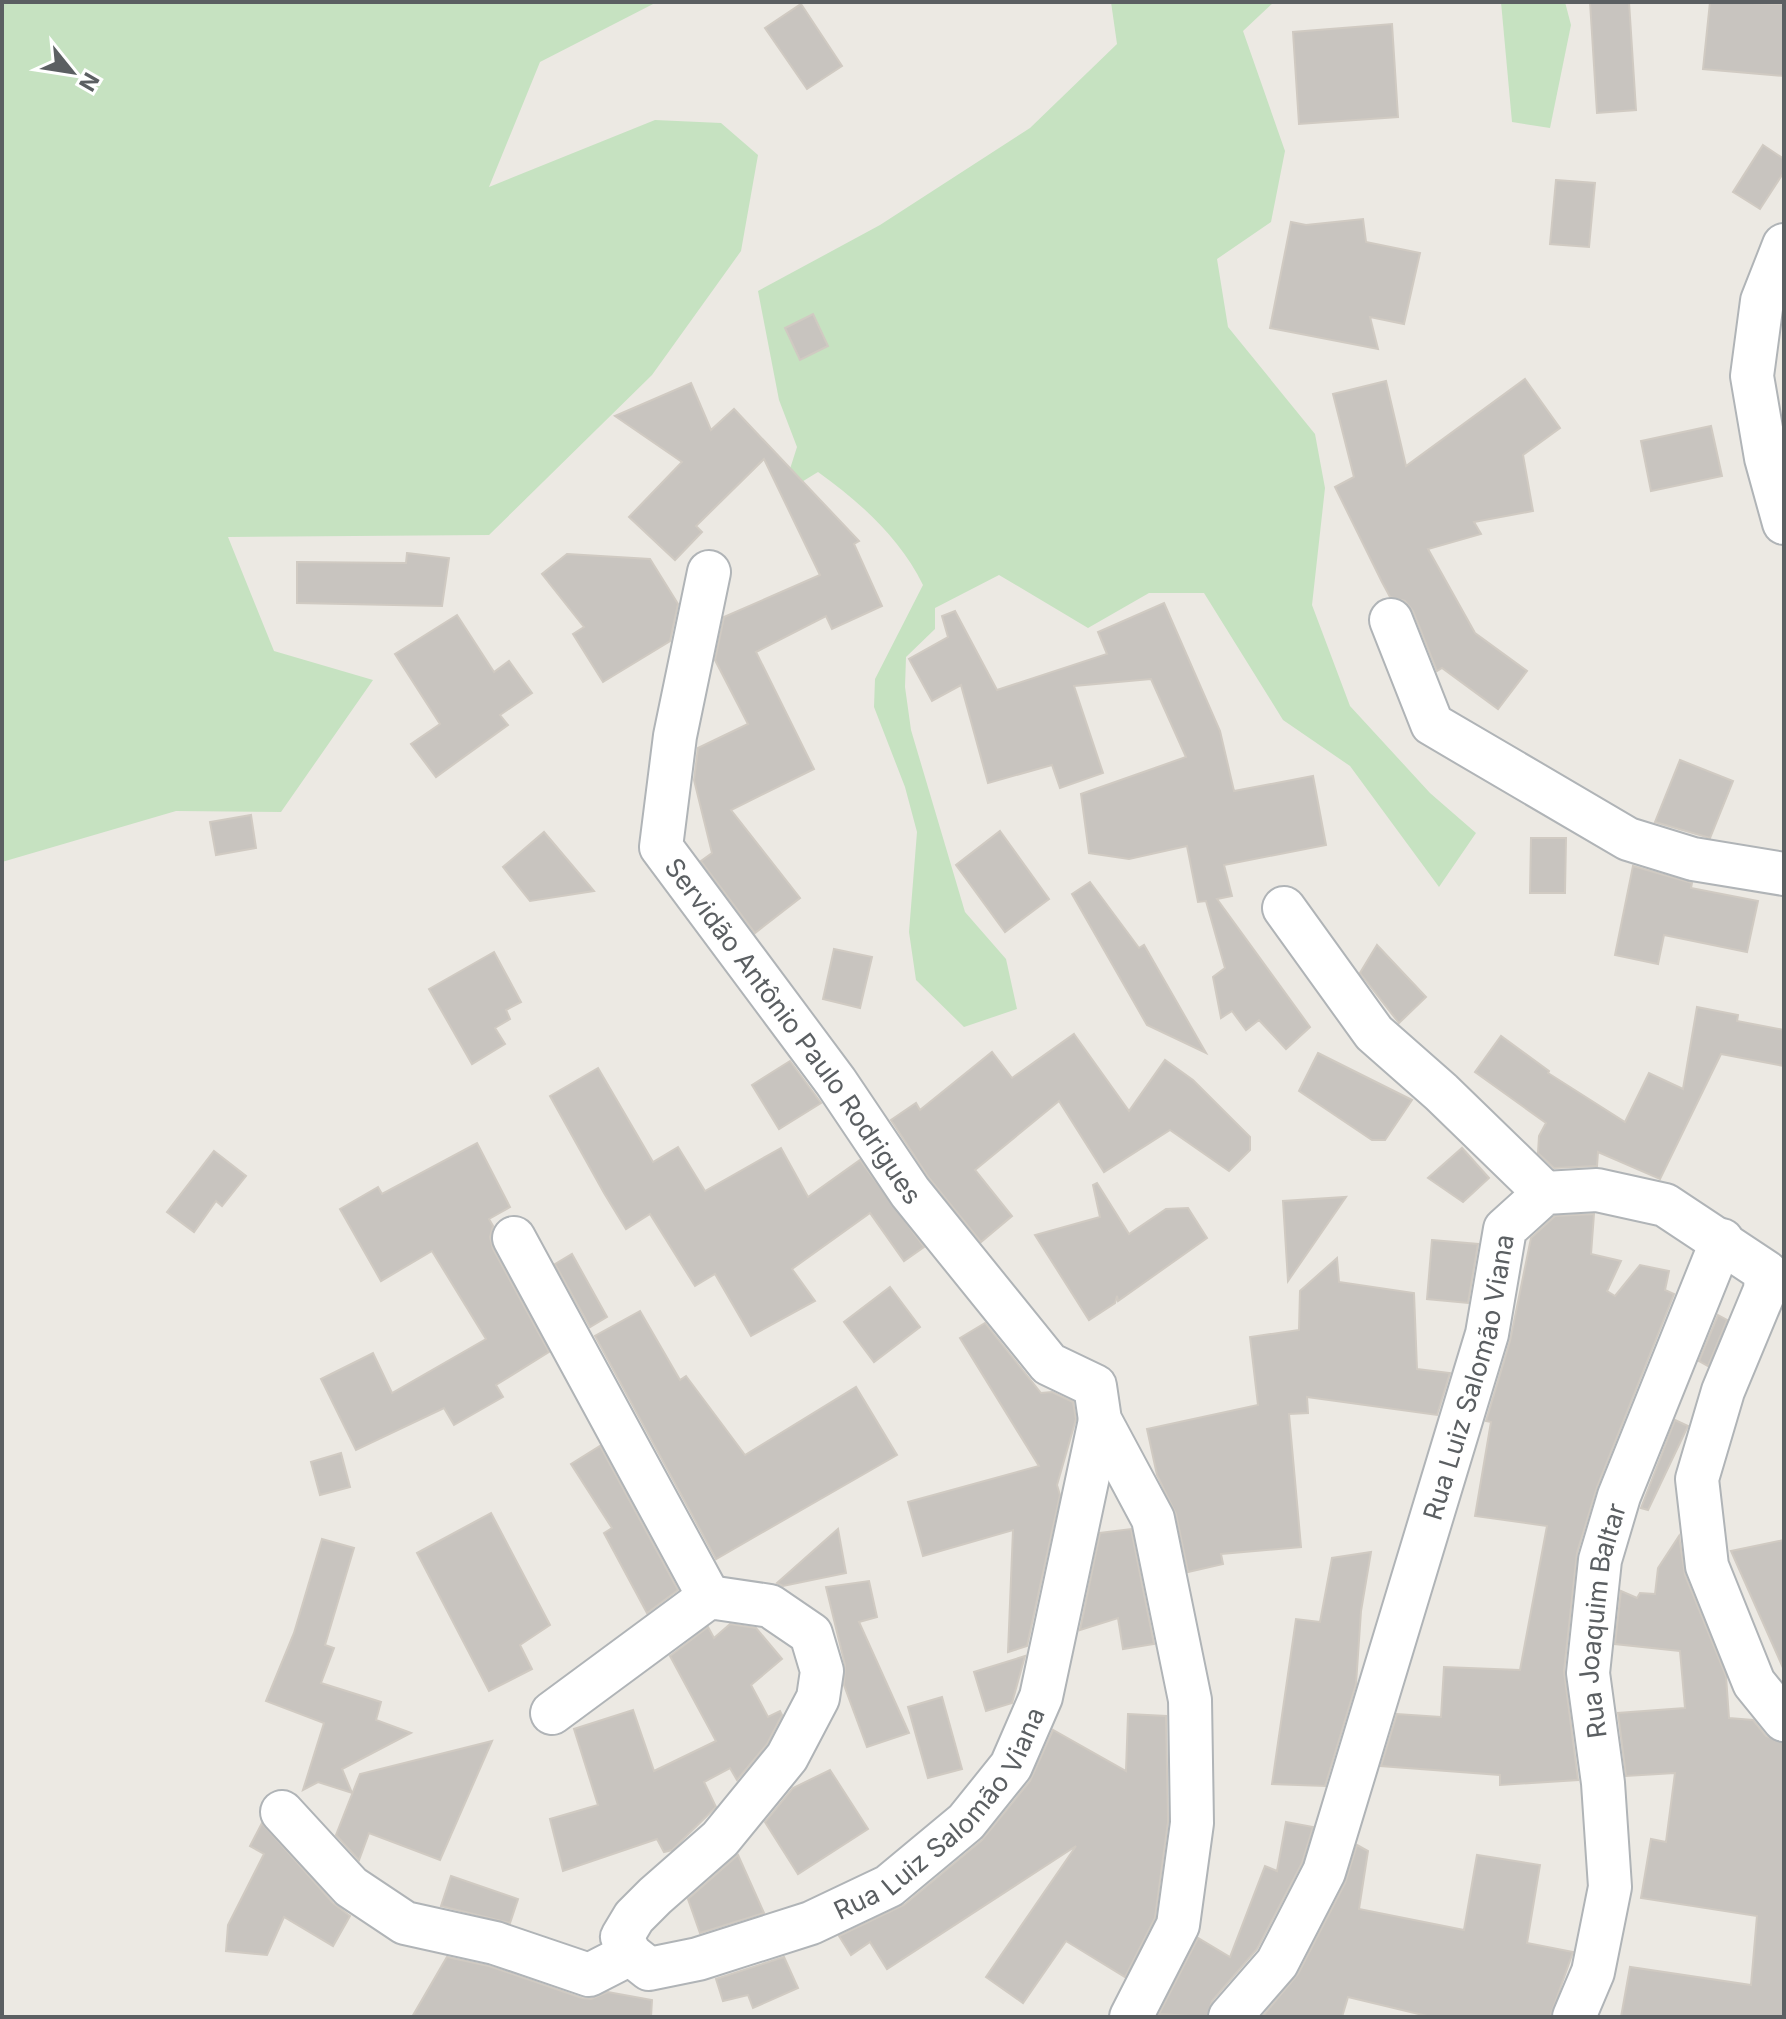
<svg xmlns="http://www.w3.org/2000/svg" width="1786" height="2019" viewBox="0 0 1786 2019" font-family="Inter,sans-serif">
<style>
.green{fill:#c6e2c1}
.building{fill:#c8c4bf;stroke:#d0cac2;stroke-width:2}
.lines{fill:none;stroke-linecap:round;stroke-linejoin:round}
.minor-casing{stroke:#b0b4b7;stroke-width:46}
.minor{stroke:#fff;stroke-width:42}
.labels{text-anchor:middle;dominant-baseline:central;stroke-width:6;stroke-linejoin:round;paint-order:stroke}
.street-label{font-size:26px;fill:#5b5f62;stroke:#fff}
</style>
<rect width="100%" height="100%" fill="#ece9e3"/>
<g class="green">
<polygon points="2,2 657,2 540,62 489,187 655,120 721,123 758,155 741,251 652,375 489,535 228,537 274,651 373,680 281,812 176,811 2,862"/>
<path d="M 1111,2 L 1274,2 L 1243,31 L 1285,151 L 1271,222 L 1217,259 L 1228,327 L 1315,434 L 1325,488 L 1312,605 L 1350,706 L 1430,793 L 1476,833 L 1439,887 L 1350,766 L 1283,720 L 1204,593 L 1149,593 L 1088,628 L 999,575 L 935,608 L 935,629 L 906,657 L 905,687 L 911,730 L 965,912 L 1006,959 L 1017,1009 L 964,1027 L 916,980 L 909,932 L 917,832 L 905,787 L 874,707 L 875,679 L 923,585 C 900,538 860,502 818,472 L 782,494 L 797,447 L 779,400 L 758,291 L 880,225 L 1030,128 L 1117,44 Z"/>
<polygon points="1501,2 1565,2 1571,25 1550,128 1512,122"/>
</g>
<g class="building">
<polygon points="1590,2 1629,2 1636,110 1597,113"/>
<polygon points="1710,2 1784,4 1784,76 1703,69"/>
<polygon points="801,4 842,66 807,89 765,28"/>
<polygon points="1392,24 1398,117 1299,124 1293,32"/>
<polygon points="1763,145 1784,159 1784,172 1760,209 1733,192"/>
<polygon points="1556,180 1595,183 1589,247 1550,244"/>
<polygon points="1363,219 1366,242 1420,253 1404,324 1370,317 1378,349 1270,328 1291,222 1306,225"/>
<polygon points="813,314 828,346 800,360 785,328"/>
<polygon points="1525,379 1560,428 1523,455 1533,511 1474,522 1481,534 1428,549 1475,633 1527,671 1498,709 1442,668 1437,671 1413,611 1405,601 1390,597 1382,582 1335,487 1354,477 1333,394 1386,381 1406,466"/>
<polygon points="691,383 711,430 734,409 859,541 854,544 882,606 832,629 826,616 756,652 814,769 731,810 800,898 755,933 701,861 712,853 694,780 698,748 748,724 715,660 724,617 820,575 764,459 696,526 702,532 675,560 629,517 682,462 615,416"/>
<polygon points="1711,426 1722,476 1651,491 1641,441"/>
<polygon points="407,553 449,558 442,606 297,603 297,562 406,563"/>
<polygon points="567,554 650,559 678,604 670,641 603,682 573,634 584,627 542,574"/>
<polygon points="1164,603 1220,731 1234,791 1313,776 1326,845 1224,865 1232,896 1217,899 1310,1027 1286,1049 1259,1020 1246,1030 1232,1011 1221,1018 1213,977 1225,968 1206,901 1198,902 1187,846 1129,859 1089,853 1081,794 1186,757 1151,679 1074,686 1103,773 1060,788 1052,765 988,783 961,685 932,701 909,659 948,637 942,616 955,611 997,690 1107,654 1098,632"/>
<polygon points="457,615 494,672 509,661 532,693 500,715 508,725 436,777 411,744 440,724 395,654"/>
<polygon points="1680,760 1733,781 1710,838 1655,822"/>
<polygon points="251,815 256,848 216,855 210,822"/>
<polygon points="1000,831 1049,899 1005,932 956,865"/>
<polygon points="544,832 594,891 530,901 503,867"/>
<polygon points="1531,838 1566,838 1565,893 1530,893"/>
<polygon points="1633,866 1692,883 1691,888 1758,901 1747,952 1664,935 1658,964 1615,955"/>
<polygon points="1090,882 1139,948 1144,945 1206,1053 1147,1025 1072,894"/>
<polygon points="1377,945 1426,997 1399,1023 1360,973"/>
<polygon points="834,949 872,957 860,1008 823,999"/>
<polygon points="494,952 521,1002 506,1010 510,1019 495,1028 505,1044 472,1064 429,989"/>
<polygon points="1697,1007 1738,1015 1737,1021 1784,1030 1784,1066 1721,1054 1660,1179 1598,1152 1597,1166 1554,1168 1538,1153 1539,1136 1546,1123 1475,1072 1501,1036 1549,1071 1548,1073 1625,1122 1649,1073 1683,1089"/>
<polygon points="1074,1034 1129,1111 1165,1060 1193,1080 1250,1137 1250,1150 1229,1171 1170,1130 1104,1172 1059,1101 975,1170 1012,1216 981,1242 929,1178 891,1120 916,1103 920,1110 992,1052 1012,1078"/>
<polygon points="1318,1053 1412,1100 1385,1140 1372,1140 1299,1091"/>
<polygon points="790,1061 821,1103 779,1129 752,1085"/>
<polygon points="598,1068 653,1162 678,1147 705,1191 781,1148 808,1197 860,1160 924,1247 904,1261 870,1213 792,1269 815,1301 751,1336 715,1274 695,1286 650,1214 626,1229 604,1193 550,1096"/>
<polygon points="477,1143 510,1207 489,1219 493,1226 490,1237 493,1249 549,1352 496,1385 503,1397 454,1425 444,1408 356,1450 321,1379 373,1353 392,1393 486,1339 432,1251 381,1281 340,1209 378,1187 382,1194"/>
<polygon points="1462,1148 1489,1178 1463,1202 1428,1178"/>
<polygon points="214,1151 246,1176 222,1206 216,1201 194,1232 167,1212"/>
<polygon points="1097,1183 1129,1234 1166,1209 1188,1208 1207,1238 1118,1301 1117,1296 1115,1303 1089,1320 1035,1235 1100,1217 1093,1185"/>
<polygon points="1346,1197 1288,1281 1283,1201"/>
<polygon points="1594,1214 1591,1254 1621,1261 1607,1291 1615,1296 1640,1265 1669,1271 1665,1290 1674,1294 1597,1487 1577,1553 1564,1671 1578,1780 1500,1785 1500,1775 1381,1766 1397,1714 1441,1717 1444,1667 1520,1670 1547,1526 1475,1516 1491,1422 1486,1421 1510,1341 1531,1238 1555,1216"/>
<polygon points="1432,1240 1478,1244 1468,1303 1427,1299"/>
<polygon points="572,1254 607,1317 590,1327 555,1264"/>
<polygon points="1337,1258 1339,1282 1414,1293 1417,1369 1450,1373 1437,1415 1307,1397 1308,1413 1289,1414 1301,1547 1221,1554 1223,1564 1188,1572 1176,1514 1157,1475 1147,1429 1258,1405 1250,1337 1299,1330 1300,1291"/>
<polygon points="890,1287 920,1327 874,1362 844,1322"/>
<polygon points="640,1311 680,1380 686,1376 745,1455 856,1387 897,1455 716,1559 595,1336"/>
<polygon points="1718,1315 1727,1320 1708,1366 1699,1361"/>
<polygon points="985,1323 1041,1393 1052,1392 1073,1402 1076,1419 1057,1485 1060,1495 1027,1646 1008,1652 1013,1530 923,1556 908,1502 1039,1466 960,1338"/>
<polygon points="1675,1420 1688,1426 1648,1510 1641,1508"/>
<polygon points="600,1446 678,1590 647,1613 604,1533 612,1528 571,1464"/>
<polygon points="341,1453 350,1487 320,1495 311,1462"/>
<polygon points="491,1513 550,1625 520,1645 532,1669 489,1691 417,1553"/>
<polygon points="838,1529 846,1573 783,1586 777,1583"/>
<polygon points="1131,1529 1154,1644 1123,1649 1118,1618 1080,1630 1100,1533"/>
<polygon points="1679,1536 1685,1575 1726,1676 1729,1718 1753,1720 1766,1736 1784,1743 1784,2017 1621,2017 1630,1967 1751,1985 1757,1916 1641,1898 1651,1839 1666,1842 1675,1773 1626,1776 1618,1713 1685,1708 1680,1651 1615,1644 1621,1591 1637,1598 1640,1593 1655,1594 1658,1568"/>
<polygon points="322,1539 354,1548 325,1645 334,1648 321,1683 381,1702 376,1720 411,1733 342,1769 352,1793 318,1782 303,1790 324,1723 266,1701 294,1633"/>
<polygon points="1784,1540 1784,1670 1731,1551"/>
<polygon points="1371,1552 1361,1611 1356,1684 1325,1786 1272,1784 1296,1619 1320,1622 1332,1558"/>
<polygon points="869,1581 877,1617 859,1622 909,1733 867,1747 844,1685 845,1665 826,1587"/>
<polygon points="730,1624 756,1628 782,1659 751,1685 768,1717 780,1711 782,1715 767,1744 737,1780 730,1768 704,1782 716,1807 672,1850 664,1852 657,1839 563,1871 550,1819 598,1805 574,1729 633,1710 654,1771 716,1741 670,1656 708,1627 714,1638"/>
<polygon points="1025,1656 1012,1703 986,1711 974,1672"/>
<polygon points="942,1697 962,1769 928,1778 908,1707"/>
<polygon points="1128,1714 1166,1716 1168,1822 1155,1918 1125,1977 1066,1941 1023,2003 986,1977 1076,1846 887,1969 870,1942 851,1955 839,1936 904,1905 982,1840 1030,1781 1053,1730 1126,1771"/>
<polygon points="492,1741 440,1860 369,1833 359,1860 336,1835 360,1774"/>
<polygon points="830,1770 868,1829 798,1874 765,1822 793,1788"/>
<polygon points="1286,1822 1313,1827 1302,1863 1257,1949 1212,2001 1207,2017 1159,2014 1198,1938 1230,1957 1265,1866 1277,1871"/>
<polygon points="262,1823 333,1903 350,1916 333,1946 284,1917 267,1955 226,1951 228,1925 264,1854 250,1846"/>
<polygon points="1357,1845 1368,1851 1359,1909 1464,1930 1477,1855 1540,1865 1527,1943 1573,1952 1550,2017 1431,2017 1348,1997 1342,2017 1262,2017 1298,1974 1345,1883"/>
<polygon points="738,1855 764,1913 700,1933 688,1899"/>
<polygon points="451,1876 518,1899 510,1923 441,1906"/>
<polygon points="447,1957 489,1966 582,1998 591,1999 608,1992 652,2000 651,2017 412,2017"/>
<polygon points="784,1957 798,1988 753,2008 748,1995 723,2001 716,1979"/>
</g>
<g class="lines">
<g class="minor-casing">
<g id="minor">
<polyline points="1784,245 1762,301 1752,376 1766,458 1784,523"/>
<path id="s1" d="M 709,572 L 675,736 L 661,847 L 836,1082 L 910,1192 L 1049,1364 L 1095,1386 L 1100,1420 L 1153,1519 L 1190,1700 L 1192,1823 L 1178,1925 L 1131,2017"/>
<polyline points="1391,620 1432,724 1628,839 1693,859 1784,874"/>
<polyline points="1284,908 1374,1033 1441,1092 1545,1193"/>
<polyline points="514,1238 709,1597"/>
<path id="s2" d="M 552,1713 L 709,1597 L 770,1606 L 811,1634 L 822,1671 L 818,1698 L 787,1757 L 720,1839 L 655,1896 L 634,1917 L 622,1937 L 630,1954 L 649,1969 L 698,1959 L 811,1923 L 889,1886 L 966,1822 L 1011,1766 L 1041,1697 L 1100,1420"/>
<polyline points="282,1812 351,1887 405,1923 495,1943 589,1975 630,1954"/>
<path id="s3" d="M 1230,2017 L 1277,1963 L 1324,1872 L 1487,1334 L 1505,1229 L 1545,1193 L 1597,1190 L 1665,1205 L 1766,1272 L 1765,1290 L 1723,1391 L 1697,1479 L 1707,1566 L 1754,1683 L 1784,1720"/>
<path id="s4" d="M 1574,2017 L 1593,1972 L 1610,1887 L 1603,1783 L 1588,1673 L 1600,1560 L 1619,1496 L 1722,1240"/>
</g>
</g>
<use href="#minor" class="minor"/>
</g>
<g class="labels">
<g class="street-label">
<text stroke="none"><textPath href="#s1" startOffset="506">Servidão Antônio Paulo Rodrigues</textPath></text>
<text stroke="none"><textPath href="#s3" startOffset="690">Rua Luiz Salomão Viana</textPath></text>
<text stroke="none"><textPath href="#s4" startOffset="404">Rua Joaquim Baltar</textPath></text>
<text stroke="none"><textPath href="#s2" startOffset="1070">Rua Luiz Salomão Viana</textPath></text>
</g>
</g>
<rect width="1786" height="2019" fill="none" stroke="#5b5f62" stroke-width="8"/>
<g transform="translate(72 72) rotate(120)" stroke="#ffffff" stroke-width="6" paint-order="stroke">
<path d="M0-6L14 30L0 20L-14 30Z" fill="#5b5f62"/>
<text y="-12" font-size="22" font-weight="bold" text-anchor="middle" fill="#5b5f62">N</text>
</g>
</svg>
